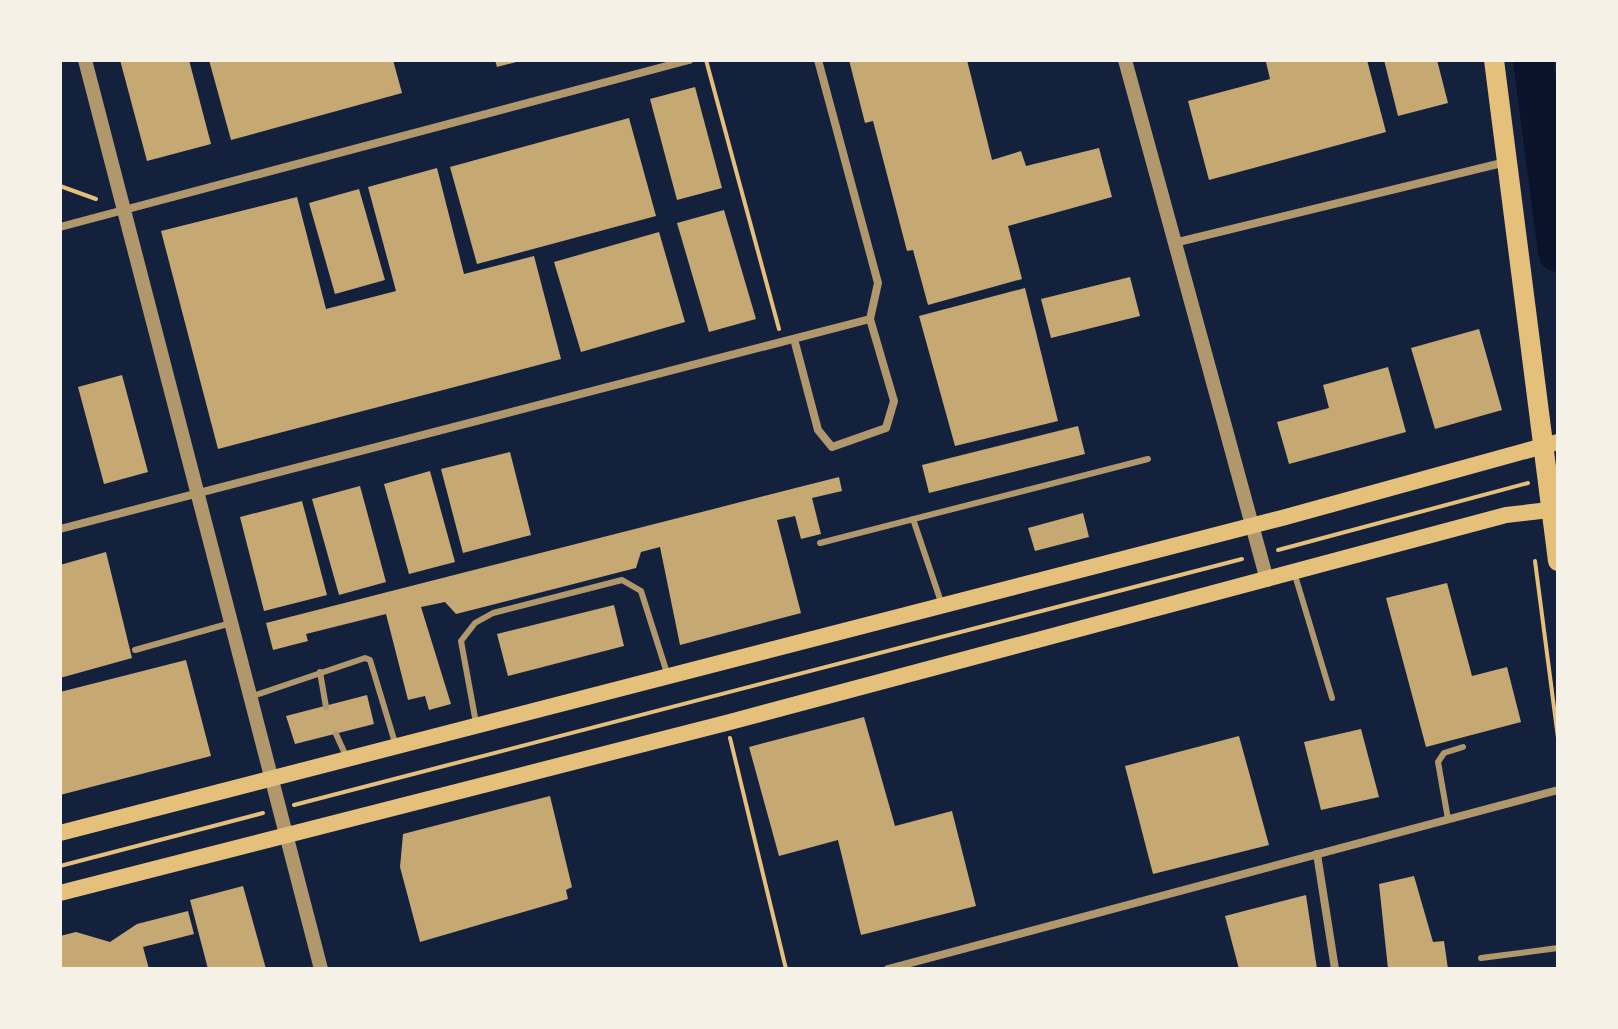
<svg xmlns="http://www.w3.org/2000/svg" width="1618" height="1029" viewBox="0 0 1618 1029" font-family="Helvetica,sans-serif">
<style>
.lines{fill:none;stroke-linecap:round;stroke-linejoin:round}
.river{stroke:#0b132b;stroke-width:40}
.building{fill:#c6a872}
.path{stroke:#e5c07b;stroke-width:4}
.service{stroke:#b1986c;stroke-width:6}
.minor{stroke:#b1986c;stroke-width:8}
.tertiary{stroke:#b1986c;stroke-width:14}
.secondary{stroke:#e5c07b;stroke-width:16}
.primary{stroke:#e5c07b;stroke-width:20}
</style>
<rect width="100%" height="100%" fill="#14213d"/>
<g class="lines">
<polyline class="river" points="1533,60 1558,252"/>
</g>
<g class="building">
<polygon points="120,60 189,60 211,144 147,161"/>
<polygon points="209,60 393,60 402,93 231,140"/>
<polygon points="495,60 520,60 520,61 497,67"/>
<polygon points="849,60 967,60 992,160 1021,151 1026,166 1099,148 1112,197 1008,226 1022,279 928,305 913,250 907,251 873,121 865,123"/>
<polygon points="1273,60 1367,60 1386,132 1209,180 1188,101 1270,79 1266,62"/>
<polygon points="1384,60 1437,60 1448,103 1398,116"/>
<polygon points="695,87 722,188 677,200 650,99"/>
<polygon points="629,118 656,216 477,264 450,167"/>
<polygon points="437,168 464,274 534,256 561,359 218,449 161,231 297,197 326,309 396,291 368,187"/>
<polygon points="359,189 385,280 335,294 309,203"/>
<polygon points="724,210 756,319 709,332 677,223"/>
<polygon points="659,232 685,322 581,352 554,262"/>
<polygon points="1130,277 1140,316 1051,338 1041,299"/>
<polygon points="1025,288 1058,421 955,446 919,316"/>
<polygon points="1479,329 1502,410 1435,429 1411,348"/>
<polygon points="1388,367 1406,432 1289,464 1277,422 1329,408 1323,385"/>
<polygon points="122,375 148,472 104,484 78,387"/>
<polygon points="1078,426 1085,454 929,493 922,465"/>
<polygon points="510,452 531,535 463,553 441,469"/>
<polygon points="430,471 455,562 409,574 384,484"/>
<polygon points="839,477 842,491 812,498 821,534 801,539 795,516 777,520 801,613 680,645 660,547 641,552 636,568 456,614 445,602 421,607 451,704 429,710 425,696 408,700 386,614 306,634 308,641 273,650 266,623"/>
<polygon points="360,486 386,582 339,595 312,499"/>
<polygon points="302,501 327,595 264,611 240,517"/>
<polygon points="1083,513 1089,537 1035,551 1028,528"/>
<polygon points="106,552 132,658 60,678 60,565"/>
<polygon points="1447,583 1472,676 1507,667 1521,722 1426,747 1386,598"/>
<polygon points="614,605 624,646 508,676 497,634"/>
<polygon points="186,660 211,756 60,795 60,692"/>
<polygon points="367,695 374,724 295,744 286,716"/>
<polygon points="864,717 895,826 952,811 976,906 861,935 838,840 779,856 749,747"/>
<polygon points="1361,729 1379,797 1321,810 1304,742"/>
<polygon points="1239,736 1269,845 1153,874 1125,766"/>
<polygon points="550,796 572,887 566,890 568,899 420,942 400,867 403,834"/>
<polygon points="1414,876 1433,942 1444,941 1448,969 1388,969 1379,884"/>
<polygon points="243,886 266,969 208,969 190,900"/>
<polygon points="1306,895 1317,969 1239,969 1225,916"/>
<polygon points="188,911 194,934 143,947 149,969 60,969 60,936 76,932 110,942 137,924"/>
</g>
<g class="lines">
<g class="path">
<polyline points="706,60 779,329"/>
<polyline points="60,186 96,199"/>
<polyline points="1278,550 1528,483"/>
<polyline points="1535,561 1558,738"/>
<polyline points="730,738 786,969"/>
<polyline points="294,805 1242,559"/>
<polyline points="60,866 263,813"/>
</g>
<g class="service">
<polyline points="913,519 942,605"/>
<polyline points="820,543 1148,459"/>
<polyline points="1294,572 1332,698"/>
<polyline points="135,650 231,623"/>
<polyline points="320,672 326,707"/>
<polyline points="250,697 365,658 370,660 396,746"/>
<polyline points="476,723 461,641 475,623 493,613 622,580 641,591 667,673"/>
<polyline points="336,734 346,756"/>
<polyline points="1448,819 1438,762 1444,753 1463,747"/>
<polyline points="1481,958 1558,948"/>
</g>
<g class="minor">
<polyline points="60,227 689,60"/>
<polyline points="1174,243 1506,162"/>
<polyline points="794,339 818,430 832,447 886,428 894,401 870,319 878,283 818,60"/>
<polyline points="60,529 870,319"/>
<polyline points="1317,854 1335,969"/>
<polyline points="888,969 1558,790"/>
</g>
<g class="tertiary">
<polyline points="85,60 321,969"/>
<polyline points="1125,60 1267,580"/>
</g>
<g class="secondary">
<polyline points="60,833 1282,518 1558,442"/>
<polyline points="60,893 726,723 1506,515 1558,509"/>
</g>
<polyline class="primary" points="1494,60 1558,561"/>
</g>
<rect width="1618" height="1029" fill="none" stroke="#f6f1e7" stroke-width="124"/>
</svg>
